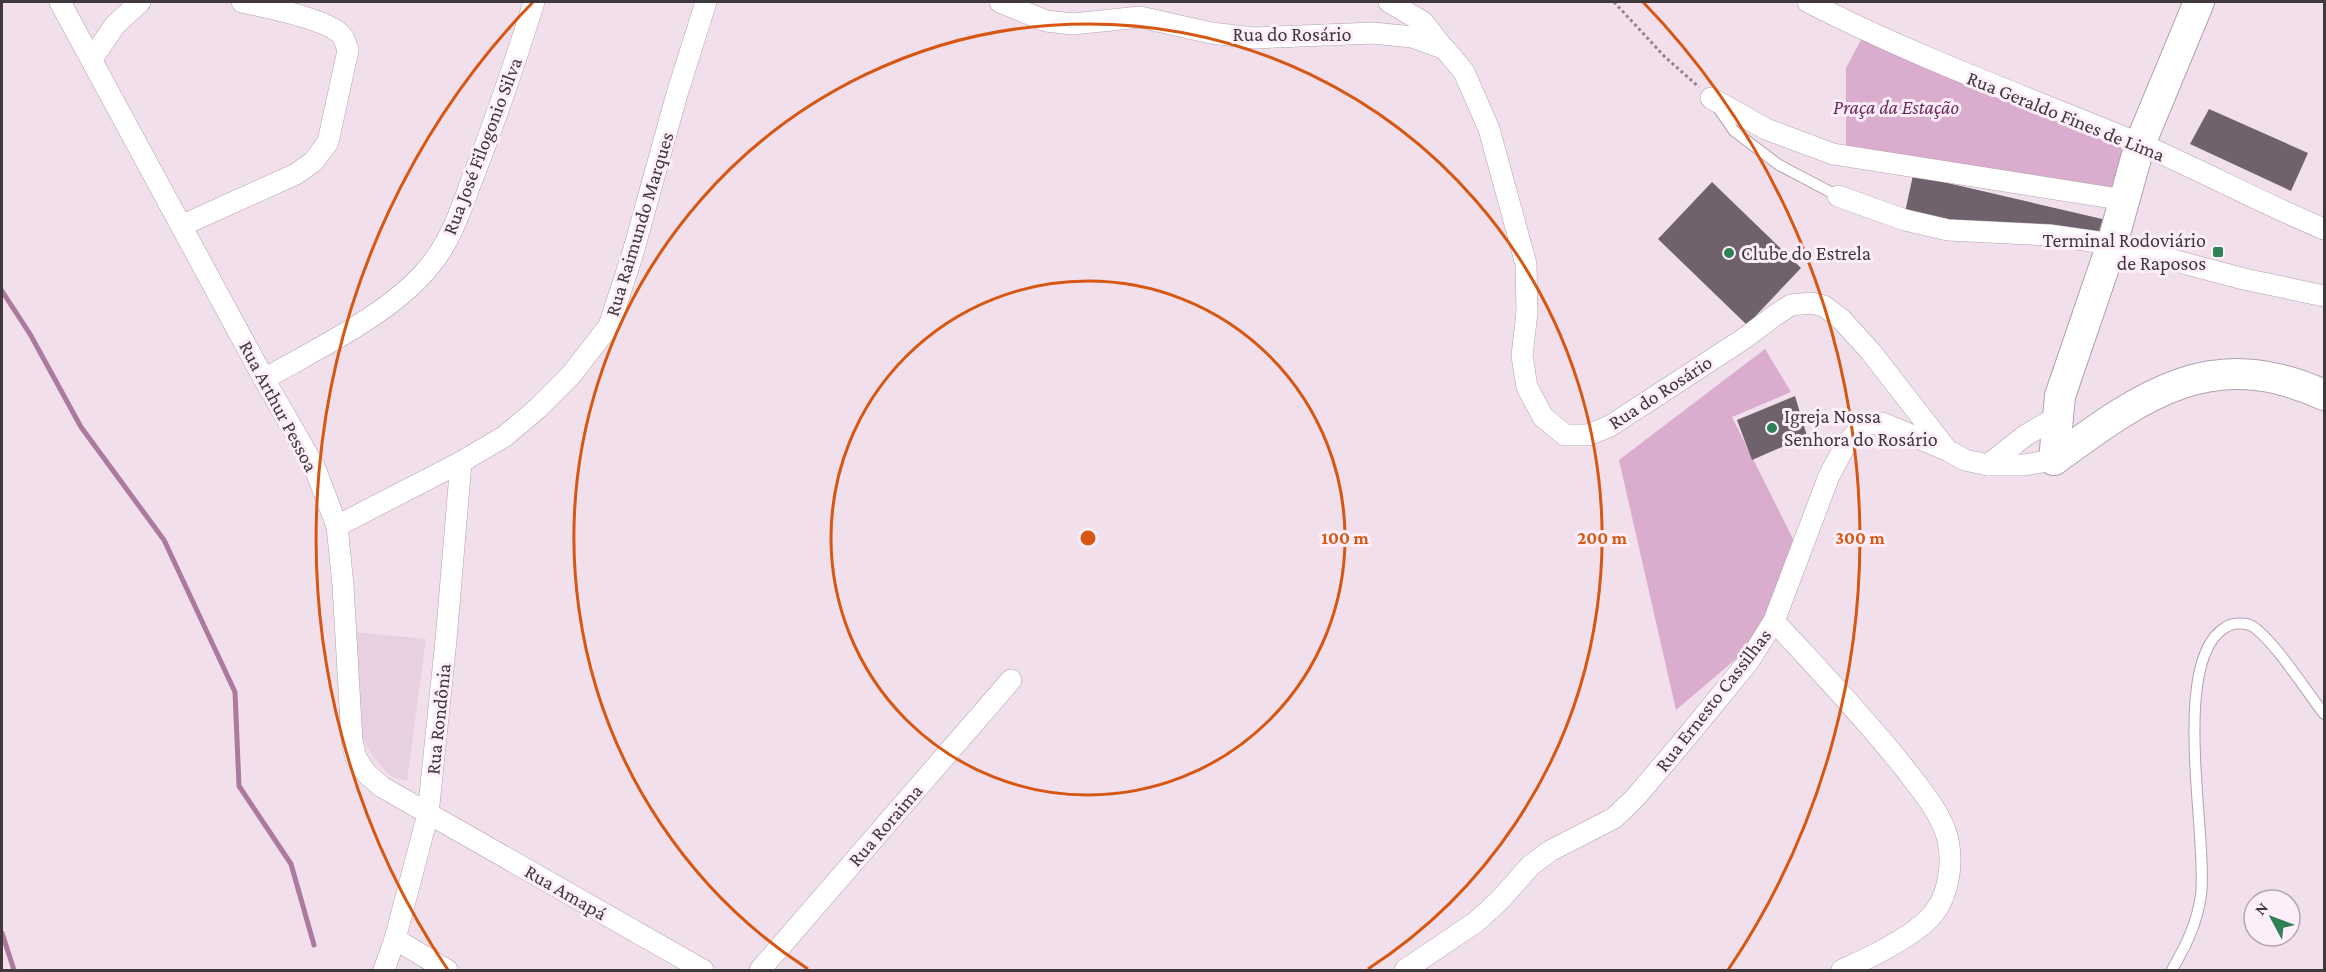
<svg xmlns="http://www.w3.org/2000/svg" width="2326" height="972" viewBox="0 0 2326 972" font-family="'Crimson Pro',serif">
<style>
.built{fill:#e7d1e0}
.green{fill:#daaccd}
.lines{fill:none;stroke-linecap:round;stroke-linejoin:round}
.stream{stroke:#ac799f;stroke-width:5}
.building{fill:#70626c}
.service-casing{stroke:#b1a2ad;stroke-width:12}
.minor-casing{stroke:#b1a2ad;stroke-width:22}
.secondary-casing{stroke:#b1a2ad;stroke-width:32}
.path{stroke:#8f848c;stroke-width:3;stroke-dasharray:3 3;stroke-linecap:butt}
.service{stroke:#fff;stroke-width:10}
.minor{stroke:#fff;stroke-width:21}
.secondary{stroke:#fff;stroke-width:30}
.ring{fill:none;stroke:#d75611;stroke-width:3}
.poi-dot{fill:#2e8154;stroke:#feeef9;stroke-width:2}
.labels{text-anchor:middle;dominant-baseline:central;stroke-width:6;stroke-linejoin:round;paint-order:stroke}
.street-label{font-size:20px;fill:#3f393d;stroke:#feeef9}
.park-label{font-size:20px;font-style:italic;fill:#6c2c5f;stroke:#feeef9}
.poi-label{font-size:20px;fill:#3f393d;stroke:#feeef9;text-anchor:start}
.centre{fill:#d75611;stroke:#feeef9;stroke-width:3}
.ring-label{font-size:18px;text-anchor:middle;font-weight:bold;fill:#d75611;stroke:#feeef9;stroke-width:6;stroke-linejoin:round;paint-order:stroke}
</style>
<rect width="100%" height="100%" fill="#f1e0ec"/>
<polygon class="built" points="354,632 426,639 407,781 390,776 373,756 360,735"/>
<g class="green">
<polygon points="1862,38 2126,142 2113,199 1846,150 1846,68"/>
<polygon points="1765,349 1791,392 1732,417 1795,543 1763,636 1676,710 1619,460"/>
</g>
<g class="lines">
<g class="stream">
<polyline points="2,291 30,334 81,427 164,540 235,692 239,786 291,864 314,945"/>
<polyline points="2,933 14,970"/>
</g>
</g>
<g class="building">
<polygon points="2209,109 2308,153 2291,191 2190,144"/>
<polygon points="1913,175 2111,221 2111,233 1904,217"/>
<polygon points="1712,182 1801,268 1747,325 1658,239"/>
<polygon points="1795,396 1807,436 1752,460 1737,420"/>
</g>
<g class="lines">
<g class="service-casing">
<g id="service">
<polyline points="1718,108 1734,131 1779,165 1838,196"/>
<path d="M 2172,970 C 2186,945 2197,924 2201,895 C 2208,835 2169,659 2226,627 C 2232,623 2245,622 2252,626 C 2274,640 2307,692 2324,714"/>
</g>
</g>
<g class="minor-casing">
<g id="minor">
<polyline points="60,2 264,379 314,466 337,526 343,585 352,741 356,758 367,774 382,787 703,970"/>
<polyline points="1000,2 1046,21 1073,24 1140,17 1211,33 1254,38 1373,33 1412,37 1445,49 1464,72 1489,129 1526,264 1527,312 1522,356 1527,387 1543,417 1565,435 1588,435 1610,426 1745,338 1774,316 1791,305 1811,303 1824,306 1841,319 1871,352 1947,450"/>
<polyline points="1389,2 1423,22 1444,49"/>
<path d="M 1808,2 C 1915,57 2027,97 2138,143 C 2201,170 2261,203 2324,229"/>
<polyline points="92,59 115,25 140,2"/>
<polyline points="1711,98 1766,129 1833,154 2125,200"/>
<polyline points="1838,196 1905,220 1948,230 2049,235 2112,244 2244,279 2324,296"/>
<path d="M 183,225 L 296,174 L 314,161 L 328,142 L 348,50 C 346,46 345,40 343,37 C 331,19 264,7 242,2"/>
<path d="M 264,379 C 315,350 392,313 429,267 C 450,242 460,212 471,182 C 495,123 515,62 534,2"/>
<polyline points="1988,465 2026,435 2057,417"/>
<polyline points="337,526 461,462 505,436 538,408 571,375 609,326 632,256 677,94 706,2"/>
<path d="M 1774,621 C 1818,669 1862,715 1902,765 C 1918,786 1935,805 1945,830 C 1954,855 1951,891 1934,913 C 1916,936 1869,958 1842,970"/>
<polyline points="395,939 447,970"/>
<polyline points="384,970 395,939 428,814 446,640 461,462"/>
<polyline points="760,970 1011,680"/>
<polyline points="1405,970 1476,922 1500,900 1530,866 1550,851 1614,818 1634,799 1680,745 1749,661 1774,621 1829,476 1846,444 1863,425 1882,423 1947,450 1965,460 1988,465 2024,465 2054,460"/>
</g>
</g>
<g class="secondary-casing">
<g id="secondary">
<polyline points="2054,460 2060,396 2112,244 2140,144 2199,2"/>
<path d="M 2054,460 C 2144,394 2212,344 2324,395"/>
</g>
</g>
<polyline class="path" points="1614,2 1665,57 1699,87"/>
<use href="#service" class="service"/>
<use href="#minor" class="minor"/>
<use href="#secondary" class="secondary"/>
</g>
<g class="ring">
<circle cx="1088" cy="538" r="257"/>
<path d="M808 969A514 514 0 1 1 1368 969"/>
<path d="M448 970A772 772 0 0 1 533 2M1643 2A772 772 0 0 1 1728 970"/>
</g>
<g class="poi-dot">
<rect x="2212" y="246" width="12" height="12" rx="3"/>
<circle cx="1729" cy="253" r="6"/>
<circle cx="1772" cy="428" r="6"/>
</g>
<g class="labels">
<g class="street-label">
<text x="1292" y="34">Rua do Rosário</text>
<text transform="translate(2066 116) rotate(22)">Rua Geraldo Fines de Lima</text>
<text transform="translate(482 146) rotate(-69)">Rua José Filogonio Silva</text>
<text transform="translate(639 224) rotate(-73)">Rua Raimundo Marques</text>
<text transform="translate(1660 392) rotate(-33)">Rua do Rosário</text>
<text transform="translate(279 406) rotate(62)">Rua Arthur Pessoa</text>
<text transform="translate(1713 700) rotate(-52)">Rua Ernesto Cassilhas</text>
<text transform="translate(438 719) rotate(-84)">Rua Rondônia</text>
<text transform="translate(885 825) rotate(-49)">Rua Roraima</text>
<text transform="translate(566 892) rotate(30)">Rua Amapá</text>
</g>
<g class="park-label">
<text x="1896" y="107">Praça da Estação</text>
</g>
<g class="poi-label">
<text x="2206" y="240" text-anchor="end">Terminal Rodoviário<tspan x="2206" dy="23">de Raposos</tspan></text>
<text x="1741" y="253">Clube do Estrela</text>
<text x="1784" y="416">Igreja Nossa<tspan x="1784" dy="23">Senhora do Rosário</tspan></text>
</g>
</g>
<circle cx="1088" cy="538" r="9" class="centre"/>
<g class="ring-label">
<text x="1345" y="544">100 m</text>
<text x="1602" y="544">200 m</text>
<text x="1860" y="544">300 m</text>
</g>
<rect width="2326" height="972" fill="none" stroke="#3f393d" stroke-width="6"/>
<g transform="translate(2272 918) rotate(311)"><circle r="28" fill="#feeef9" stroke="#b2a6ae" stroke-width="1.5"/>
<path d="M0-4.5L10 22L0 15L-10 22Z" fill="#2e8154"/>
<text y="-9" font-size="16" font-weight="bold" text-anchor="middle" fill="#3f393d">N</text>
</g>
</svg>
